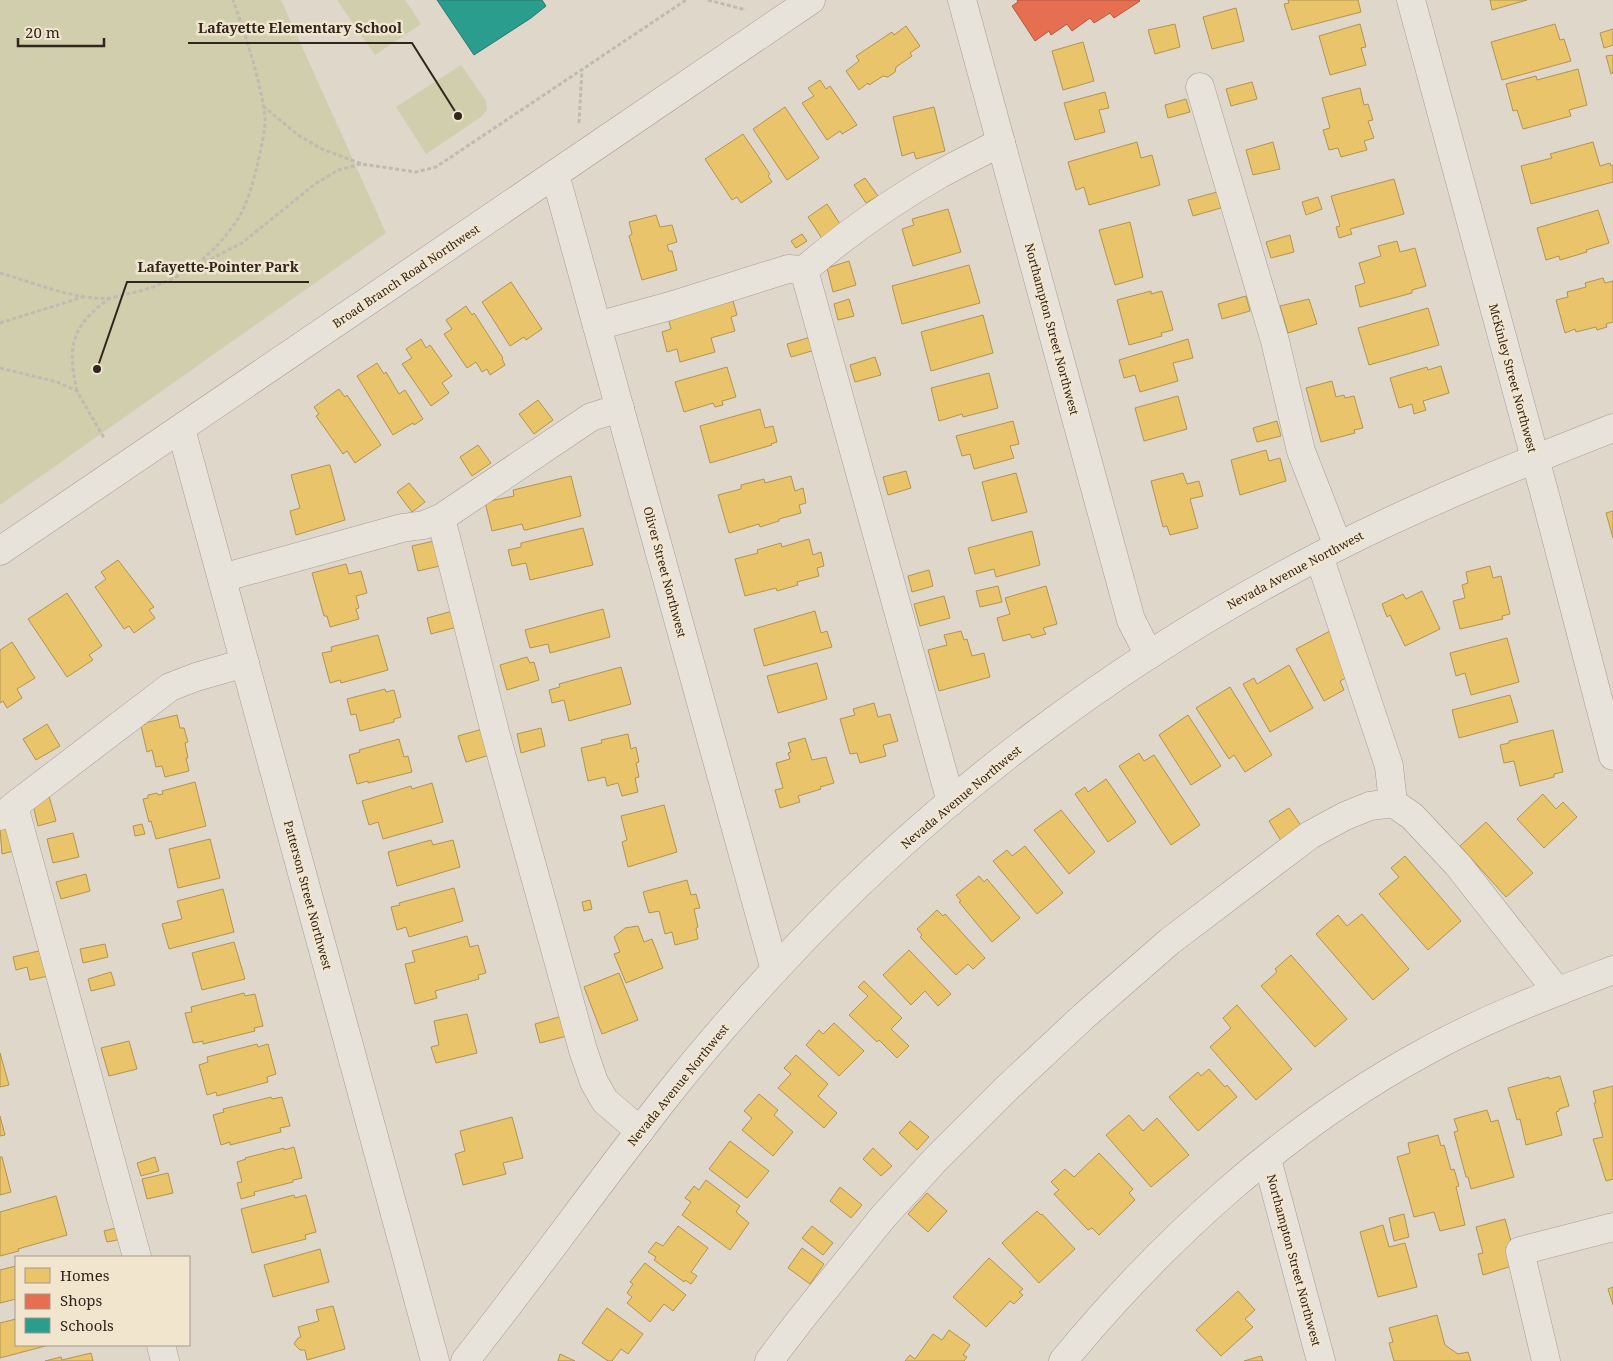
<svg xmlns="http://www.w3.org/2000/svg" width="1613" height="1361" viewBox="0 0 1613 1361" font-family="'Noto Serif',serif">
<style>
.green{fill:#d0ceac}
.homes{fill:#e9c46a;stroke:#b29453}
.shops{fill:#e76f51;stroke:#b05941}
.schools{fill:#2a9d8f;stroke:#2c796c}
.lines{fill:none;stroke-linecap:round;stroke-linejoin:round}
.minor-casing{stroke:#a49c93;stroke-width:29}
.path{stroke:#c0bab2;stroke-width:3;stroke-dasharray:4 2.5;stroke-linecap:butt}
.minor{stroke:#e8e3da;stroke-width:28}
.labels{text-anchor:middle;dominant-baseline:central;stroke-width:5;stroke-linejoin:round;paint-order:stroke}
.street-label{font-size:12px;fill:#31251c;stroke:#f2e5ce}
.leader{fill:none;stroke:#31251c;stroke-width:2}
.callout-dot{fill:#31251c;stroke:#f2e5ce;stroke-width:2}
.callout-label{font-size:14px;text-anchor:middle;font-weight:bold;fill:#31251c;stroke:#f2e5ce;stroke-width:5;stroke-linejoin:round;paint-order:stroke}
</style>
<rect width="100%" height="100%" fill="#dfd7c9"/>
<g class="green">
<polygon points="0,0 281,0 386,233 0,505"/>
<polygon points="337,0 405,0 421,24 375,55"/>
<polygon points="461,65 486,101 487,110 481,117 426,154 396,107"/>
</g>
<g class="homes">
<polygon points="1288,0 1358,0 1361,12 1292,30 1284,4 1289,3"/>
<polygon points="1490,0 1527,0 1492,10"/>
<polygon points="1236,8 1244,41 1212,49 1203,17"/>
<polygon points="1175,24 1180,47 1155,54 1148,30"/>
<polygon points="1360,24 1366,47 1361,48 1366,65 1330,75 1319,36"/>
<polygon points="1555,24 1560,40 1564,39 1571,61 1502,80 1491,42"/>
<polygon points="906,26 920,46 910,53 912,56 896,67 895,72 888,77 883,76 869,85 868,83 859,90 846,71 859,61 856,56 892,32 894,35"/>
<polygon points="1613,29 1613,45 1604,48 1600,33"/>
<polygon points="1083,42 1094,81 1063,90 1052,51"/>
<polygon points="1613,55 1613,73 1611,74 1606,56"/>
<polygon points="1578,69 1587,105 1569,110 1571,116 1523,129 1517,110 1513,111 1506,84 1536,76 1537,80"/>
<polygon points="820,80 826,89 830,86 857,125 842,134 840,131 827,140 802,103 814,96 808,88"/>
<polygon points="1252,82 1257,99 1231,106 1226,89"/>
<polygon points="1360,88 1364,105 1368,104 1373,120 1368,121 1374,138 1364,141 1367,150 1341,157 1338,148 1329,150 1323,130 1330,128 1322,98"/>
<polygon points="1105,92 1109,108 1099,110 1105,132 1075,140 1064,103"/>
<polygon points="1186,99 1190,112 1168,118 1165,105"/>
<polygon points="785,107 819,158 787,180 753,129"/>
<polygon points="934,107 945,151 916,159 914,152 902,156 893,117"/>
<polygon points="743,134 770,174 768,176 772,182 741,203 737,197 732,200 705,159"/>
<polygon points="1137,142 1141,158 1152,155 1160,185 1089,205 1084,187 1076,190 1068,162"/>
<polygon points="1273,142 1280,169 1253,175 1246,150"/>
<polygon points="1593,142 1600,166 1610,163 1611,166 1613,165 1613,182 1531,204 1521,166 1552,158 1550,154"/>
<polygon points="865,178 878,196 866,203 854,185"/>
<polygon points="1394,179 1404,214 1350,229 1352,234 1339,238 1336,227 1340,226 1331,196"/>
<polygon points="1217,192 1221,208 1193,216 1188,200"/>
<polygon points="1318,197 1322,209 1306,215 1302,202"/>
<polygon points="827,204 842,227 823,240 808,217"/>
<polygon points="948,209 961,252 913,266 902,229 914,225 912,219"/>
<polygon points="1598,210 1609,243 1586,250 1587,252 1560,260 1559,256 1546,260 1537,228"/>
<polygon points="656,215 660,227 672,225 677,242 667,245 669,251 672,251 677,270 642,280 629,236 632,234 629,222"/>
<polygon points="1130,222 1143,277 1115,285 1099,230"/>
<polygon points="802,234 807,241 796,248 791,241"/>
<polygon points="1290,235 1294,252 1271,258 1266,242"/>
<polygon points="1397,241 1400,252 1415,248 1426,286 1412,290 1412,293 1360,307 1355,286 1365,283 1359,263 1381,256 1378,246"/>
<polygon points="849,261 856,285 833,292 827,268"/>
<polygon points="969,265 980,303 902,324 892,286"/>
<polygon points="1603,278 1605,283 1613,281 1613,322 1606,324 1607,327 1597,330 1596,327 1576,332 1575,329 1565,333 1556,300 1568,297 1567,292 1586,287 1585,283"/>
<polygon points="511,282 542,329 526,340 524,337 510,346 482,302"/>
<polygon points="1151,291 1151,294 1162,291 1173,330 1161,333 1162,336 1129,345 1117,300"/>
<polygon points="1246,296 1250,311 1222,319 1218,304"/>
<polygon points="849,299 854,316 838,320 834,304"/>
<polygon points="1309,299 1317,324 1288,333 1280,306"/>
<polygon points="733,301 737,315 731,317 735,331 711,338 715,352 680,362 677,349 667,352 662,332 671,329 668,318"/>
<polygon points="466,306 472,315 474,313 503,358 502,359 505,365 490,375 487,369 482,372 476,362 467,368 444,334 452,329 446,320"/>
<polygon points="1428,308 1439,345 1369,365 1358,328"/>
<polygon points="983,315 993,353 931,371 921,332"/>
<polygon points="811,337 815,350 791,357 787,344"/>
<polygon points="421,339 426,348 430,345 452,376 442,383 449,393 431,406 402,364 412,358 406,349"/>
<polygon points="1188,339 1193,358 1173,363 1178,381 1140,392 1135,375 1124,378 1119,360"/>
<polygon points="875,357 881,375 855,382 850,365"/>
<polygon points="377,363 384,374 386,372 399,394 405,390 423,419 414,425 413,423 393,435 357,376"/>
<polygon points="1441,366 1449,393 1423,401 1426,410 1414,414 1412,404 1399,408 1390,378 1427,367 1428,370"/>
<polygon points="727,367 736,397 722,401 723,405 715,407 713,403 684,412 675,382"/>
<polygon points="989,373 998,408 963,417 962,414 939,421 931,388"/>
<polygon points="1332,381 1336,397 1344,395 1345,398 1354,396 1363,428 1354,430 1355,433 1321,442 1306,388"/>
<polygon points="339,389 345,397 347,395 381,445 355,463 347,451 343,454 316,416 319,414 314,407"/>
<polygon points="1178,396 1187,429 1144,441 1135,408"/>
<polygon points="538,400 553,420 534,434 519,414"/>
<polygon points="760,409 765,428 773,426 777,442 771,444 772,445 710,463 700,426"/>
<polygon points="1013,421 1019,444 1010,446 1014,458 974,469 970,454 962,456 956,436"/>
<polygon points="1277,421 1281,436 1257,442 1253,428"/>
<polygon points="478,445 491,463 472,476 460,457"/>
<polygon points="1266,450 1269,461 1280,458 1286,481 1240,495 1231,460"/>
<polygon points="328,465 330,465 345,520 296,535 290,511 300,508 291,475"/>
<polygon points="906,471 911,488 888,495 883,477"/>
<polygon points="1016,473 1027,512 992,521 982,482"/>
<polygon points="1183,473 1187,484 1199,481 1203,496 1190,499 1198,528 1170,535 1167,526 1163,527 1151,481"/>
<polygon points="571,476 581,516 526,530 524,530 522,524 492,531 485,502 514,496 513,490"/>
<polygon points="791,476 795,491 803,488 806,503 799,505 801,513 779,519 779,521 760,527 759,524 729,533 718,495 741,489 741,485 764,479 765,483"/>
<polygon points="409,483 425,502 412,512 397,492"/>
<polygon points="1613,511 1613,538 1606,513"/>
<polygon points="583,528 593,565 530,580 526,563 512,566 508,550 521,547 521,543"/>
<polygon points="1032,531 1040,565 996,577 994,569 975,574 968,548"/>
<polygon points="809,539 813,555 821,552 824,566 817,568 819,576 797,582 798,585 777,591 776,588 745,596 735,559 758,553 757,550 781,543 782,547"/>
<polygon points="438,540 444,565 418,571 412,546"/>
<polygon points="118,560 154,607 149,610 155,618 134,633 129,626 124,629 95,587 106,579 101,572"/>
<polygon points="346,564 349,574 361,571 367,593 356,596 359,608 356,609 359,619 330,627 327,616 324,616 312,573"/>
<polygon points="1490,566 1493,578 1501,576 1510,614 1502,616 1503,619 1460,629 1453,601 1465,598 1462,585 1468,583 1466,572"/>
<polygon points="929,570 933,586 912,592 908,576"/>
<polygon points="998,586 1002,602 980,607 976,591"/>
<polygon points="1046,586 1057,624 1043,628 1046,634 1032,638 1030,634 1003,641 997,618 1010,614 1005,598"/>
<polygon points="1422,591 1440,629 1405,646 1390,615 1387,617 1382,604 1403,594 1406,599"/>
<polygon points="67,593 102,646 89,655 93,660 67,677 28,619"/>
<polygon points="944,596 950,618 920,626 914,604"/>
<polygon points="603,609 610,637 550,653 548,644 530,648 525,630"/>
<polygon points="453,611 457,627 431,634 427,618"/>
<polygon points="815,611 821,633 827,631 832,647 764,666 754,629"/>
<polygon points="961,631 964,640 967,639 972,656 984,653 990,677 939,691 928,650 947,645 944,635"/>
<polygon points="1330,631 1353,674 1340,681 1344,690 1324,701 1296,649"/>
<polygon points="378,635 388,670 341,683 340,680 330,683 322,653 332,651 331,647"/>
<polygon points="1507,638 1519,682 1471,695 1465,673 1456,676 1450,653"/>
<polygon points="12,642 35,678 17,689 22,698 7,708 3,701 0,703 0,650"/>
<polygon points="527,657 530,663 534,662 539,680 507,690 500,665"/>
<polygon points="817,663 827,699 778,713 767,676"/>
<polygon points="1289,665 1313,708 1270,732 1243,684 1254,678 1257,684"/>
<polygon points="621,667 631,704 569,721 564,700 552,703 549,690 560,687 559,684"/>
<polygon points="1230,687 1272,755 1245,772 1234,755 1229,759 1196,708"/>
<polygon points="385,689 386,692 394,690 401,717 394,719 394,722 360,731 356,714 351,715 347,699"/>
<polygon points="1510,695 1518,722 1459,738 1452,710"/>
<polygon points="874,703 878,717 890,714 898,741 883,745 886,756 860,763 857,753 850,754 840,719 855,715 853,709"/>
<polygon points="177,715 180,728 184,728 188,742 185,743 188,758 186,758 189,771 165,777 162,766 156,767 152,750 147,752 141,726 146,724 145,723"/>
<polygon points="1188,715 1221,766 1191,785 1159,735"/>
<polygon points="47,724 60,746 36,760 23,739"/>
<polygon points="486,728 493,754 466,762 458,736"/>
<polygon points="541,728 545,746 521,753 517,734"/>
<polygon points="1553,730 1563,772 1554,774 1554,777 1520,786 1514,761 1504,763 1500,745 1509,743 1509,741"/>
<polygon points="628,734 631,749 636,747 639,762 636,763 639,777 635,778 638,792 622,796 618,783 607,786 605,777 588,781 581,748 602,743 601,740"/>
<polygon points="805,738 812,760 826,757 834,783 820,787 821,789 798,796 800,802 780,808 775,790 783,788 776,763 790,759 788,753 791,752 788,743"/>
<polygon points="399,739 404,757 408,756 412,772 368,783 368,781 357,784 349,755 360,752 359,750"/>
<polygon points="1139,753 1144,761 1154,755 1200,825 1171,845 1119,766"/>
<polygon points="1106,779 1136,822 1108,842 1075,794 1085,787 1088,792"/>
<polygon points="195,782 206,826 156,839 151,821 149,822 143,799 148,798 148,795 157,793 158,795 163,794 162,791"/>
<polygon points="432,783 443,822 383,839 378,822 369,825 362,801 411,786 412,789"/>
<polygon points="1543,794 1556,809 1563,802 1577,817 1544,848 1517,819"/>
<polygon points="49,796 56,821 38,826 32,801"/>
<polygon points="664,805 677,852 628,867 622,842 627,840 621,816"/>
<polygon points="1289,808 1304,830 1283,844 1269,821"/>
<polygon points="1061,810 1095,852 1069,874 1034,830"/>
<polygon points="1486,822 1533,873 1506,897 1460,846"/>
<polygon points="142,824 145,834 135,836 133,826"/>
<polygon points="12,826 18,850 2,854 0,829"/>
<polygon points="73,833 79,857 53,863 47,839"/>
<polygon points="210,839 220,878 178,888 169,849"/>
<polygon points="431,840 433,845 453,840 460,867 397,886 388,852"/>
<polygon points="1025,846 1063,893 1037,914 993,861 1007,850 1012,856"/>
<polygon points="1405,856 1461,921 1428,950 1379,894 1399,877 1391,868"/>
<polygon points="86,874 90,891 61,899 56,882"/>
<polygon points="979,876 984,882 987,879 1020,918 992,942 959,902 961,901 956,895"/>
<polygon points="687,880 691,895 696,894 700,908 694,909 698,927 696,928 698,939 675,945 672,932 665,934 659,911 649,913 643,892"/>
<polygon points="454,888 463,921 409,937 406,927 397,930 391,907 400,905 399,903"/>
<polygon points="223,889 234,932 169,949 162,924 182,919 177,901"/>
<polygon points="590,900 592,909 584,911 582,902"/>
<polygon points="937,910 943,916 945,914 985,958 973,969 968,964 956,975 920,937 922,935 917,929"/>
<polygon points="1362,914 1409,969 1373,1000 1316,934 1338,915 1347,926"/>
<polygon points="638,926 644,942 652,939 663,968 626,983 614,954 620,952 614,937 625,928"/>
<polygon points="467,936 470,947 478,945 486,973 478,975 479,979 435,991 437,998 415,1004 405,964 415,962 412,951"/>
<polygon points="234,942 245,979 202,990 192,953"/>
<polygon points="105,944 108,957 83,963 80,949"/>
<polygon points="47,949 53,975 30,980 27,967 16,970 13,957"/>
<polygon points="909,950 951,994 938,1006 925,991 911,1005 883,975"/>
<polygon points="1291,955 1347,1019 1315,1047 1261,986 1277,972 1275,969"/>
<polygon points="111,972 115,985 91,991 88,979"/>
<polygon points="619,973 638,1020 602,1034 584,987"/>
<polygon points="864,981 902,1018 891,1029 909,1046 897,1058 879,1040 877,1042 849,1015 868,996 858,987"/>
<polygon points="244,993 245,996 255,994 263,1026 254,1028 255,1031 203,1044 203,1041 193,1043 185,1013 192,1012 191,1007"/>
<polygon points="1237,1005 1292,1069 1256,1100 1210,1047 1231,1028 1223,1018"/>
<polygon points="467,1014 477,1053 436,1063 431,1047 439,1045 434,1021"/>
<polygon points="562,1016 567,1036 540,1043 535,1024"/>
<polygon points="834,1023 864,1051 839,1076 806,1045 819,1030 823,1034"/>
<polygon points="129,1041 137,1069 109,1076 101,1048"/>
<polygon points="257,1044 258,1047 268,1044 276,1074 267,1077 268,1082 217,1096 216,1092 207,1095 199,1065 208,1062 207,1057"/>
<polygon points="0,1053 9,1085 0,1087"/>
<polygon points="796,1055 828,1084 818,1096 837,1113 824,1128 778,1088 791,1074 784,1068"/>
<polygon points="1209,1069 1225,1087 1227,1085 1237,1097 1198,1131 1169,1097 1198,1072 1201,1076"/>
<polygon points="1560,1076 1569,1106 1559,1109 1559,1111 1556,1112 1562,1135 1526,1145 1520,1119 1517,1120 1508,1088 1549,1077 1549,1079"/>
<polygon points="1613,1086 1613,1179 1606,1181 1593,1139 1603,1137 1594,1103 1596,1103 1593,1091"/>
<polygon points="759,1094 778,1110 774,1115 793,1132 773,1156 742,1130 752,1118 744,1111"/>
<polygon points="271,1097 272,1099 282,1097 290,1126 280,1128 281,1132 230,1145 230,1142 221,1145 213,1115 224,1112 223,1109"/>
<polygon points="1487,1110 1491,1122 1498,1120 1514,1177 1471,1189 1468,1177 1466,1177 1454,1132 1458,1131 1454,1119"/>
<polygon points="1129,1115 1143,1131 1157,1118 1189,1155 1151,1187 1106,1135"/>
<polygon points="0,1116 5,1135 0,1136"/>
<polygon points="512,1117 523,1158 503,1163 506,1174 463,1185 455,1154 465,1151 460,1131"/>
<polygon points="910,1121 929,1137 917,1150 899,1133"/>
<polygon points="1438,1135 1441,1146 1444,1145 1451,1170 1454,1169 1459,1186 1456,1187 1465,1225 1440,1231 1434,1212 1414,1217 1397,1157 1410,1153 1408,1143"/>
<polygon points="730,1141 769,1171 747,1198 709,1169"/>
<polygon points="294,1147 302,1178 293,1180 293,1182 254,1192 255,1195 241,1199 237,1183 242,1182 237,1162 246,1159 245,1158 284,1148 284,1150"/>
<polygon points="873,1148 892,1166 881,1176 863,1159"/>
<polygon points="1099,1153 1133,1189 1129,1193 1135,1200 1099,1235 1092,1228 1088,1230 1054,1194 1059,1190 1051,1182 1065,1169 1074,1177"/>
<polygon points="0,1157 2,1157 11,1192 0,1195"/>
<polygon points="155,1157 159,1171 141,1176 137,1163"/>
<polygon points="168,1173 173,1193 147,1199 142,1179"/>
<polygon points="706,1180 740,1206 736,1212 749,1223 730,1250 682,1215 691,1202 685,1198 694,1186 699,1190"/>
<polygon points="840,1187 862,1205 851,1218 830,1201"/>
<polygon points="927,1193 947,1211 928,1232 908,1214"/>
<polygon points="294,1195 295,1198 306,1195 316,1232 305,1235 306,1239 252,1253 241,1209"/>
<polygon points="56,1196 67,1235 18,1249 19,1251 0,1256 0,1212"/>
<polygon points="1037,1211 1041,1215 1042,1214 1075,1249 1039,1283 1002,1243"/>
<polygon points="1404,1214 1409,1237 1394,1241 1389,1218"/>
<polygon points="1505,1219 1512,1245 1506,1247 1512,1266 1483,1275 1478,1254 1483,1253 1476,1227"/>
<polygon points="1383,1225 1389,1247 1405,1243 1417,1287 1378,1297 1360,1232"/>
<polygon points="678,1226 708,1248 691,1272 697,1276 691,1284 685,1280 684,1282 654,1260 656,1257 648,1252 656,1242 663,1246"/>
<polygon points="812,1226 833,1243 823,1255 802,1238"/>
<polygon points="119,1227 122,1239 107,1242 104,1231"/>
<polygon points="802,1248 824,1264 810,1284 788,1268"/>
<polygon points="320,1249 329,1282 273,1297 264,1265"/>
<polygon points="989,1258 1023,1289 1019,1292 1023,1295 1014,1304 1010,1301 986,1327 953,1297"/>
<polygon points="645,1263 686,1295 673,1311 664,1304 650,1322 627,1303 632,1297 627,1293 633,1284 630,1282"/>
<polygon points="16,1266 16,1299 0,1303 0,1270"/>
<polygon points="1613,1287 1613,1305 1608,1289"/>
<polygon points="1238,1291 1255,1310 1245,1319 1253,1327 1221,1356 1196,1330"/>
<polygon points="333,1306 345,1349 307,1360 305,1350 300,1350 294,1344 298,1338 301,1337 298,1327 319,1321 316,1310"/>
<polygon points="607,1308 643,1334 628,1354 621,1349 612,1361 608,1361 582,1343"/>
<polygon points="1437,1315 1445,1345 1458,1354 1468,1352 1471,1361 1394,1361 1389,1343 1393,1342 1389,1328"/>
<polygon points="16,1319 16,1345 49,1345 0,1358 0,1323"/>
<polygon points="949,1330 970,1345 963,1355 967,1357 964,1361 905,1361 910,1355 915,1359 933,1334 942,1340"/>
<polygon points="91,1353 93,1361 45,1361 61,1357 62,1360"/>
<polygon points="560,1354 575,1361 558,1361"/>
<polygon points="1261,1356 1263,1361 1244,1361"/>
</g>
<polygon class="shops" points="1017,0 1139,0 1140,1 1114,18 1110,13 1094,23 1090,18 1072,31 1067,24 1051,35 1049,31 1035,41 1012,6 1018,2"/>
<polygon class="schools" points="437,0 542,0 546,6 531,18 474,55"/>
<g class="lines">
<g class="minor-casing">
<g id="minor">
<polyline points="962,0 1131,620 1149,655"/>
<polyline points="1411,0 1546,499 1613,756"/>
<polyline points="1200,87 1275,341 1301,451 1338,546"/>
<polyline points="555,174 775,970"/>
<polyline points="804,270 951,802"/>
<path d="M 597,326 L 670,306 L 788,269 L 804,270 C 846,234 891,202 940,174 C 960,163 981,153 1001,142"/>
<polyline points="181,429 435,1361"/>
<polyline points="441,518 591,417 620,408"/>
<polyline points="0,551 811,0"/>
<polyline points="1319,556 1389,766 1393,803"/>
<polyline points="222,578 402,528 424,525 441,518 495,732 583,1050 594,1082 605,1101 640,1131"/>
<polyline points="14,806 170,687 196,677 245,663"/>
<polyline points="0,816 4,815 14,806 137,1257"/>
<polyline points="1267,1159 1321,1361"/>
<polyline points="161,1345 165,1361"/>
<path d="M 465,1361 C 532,1276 595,1188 662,1102 C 698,1056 736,1012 775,970 C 932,798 1127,653 1335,548 C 1425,502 1519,465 1613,428"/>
<polyline points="769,1361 801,1319 883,1217 935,1160 1006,1089 1084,1016 1170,941 1310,835 1345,816 1370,806 1393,803 1412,816 1458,865 1557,991"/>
<path d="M 1063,1361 C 1162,1241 1285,1128 1423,1053 C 1484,1019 1548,995 1613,970"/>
<polyline points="1546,1361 1520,1251 1613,1227"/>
</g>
</g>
<g class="path">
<polyline points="708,0 746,10"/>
<polyline points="263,106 298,135 322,149 362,164 416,172 436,167 686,0"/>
<polyline points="579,123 582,70"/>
<polyline points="199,265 242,243 315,184 338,170 361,164"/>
<path d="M 0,273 C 32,282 77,301 110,298 C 118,297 125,294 132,293 C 177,282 209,261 236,222 C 246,208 253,183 257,166 C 260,152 266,130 265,117 C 260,78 246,37 233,0"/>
<polyline points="0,323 83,297"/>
<polyline points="0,368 57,382 77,391 104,438"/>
<path d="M 77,391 C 67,346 71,326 110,298"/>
</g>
<use href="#minor" class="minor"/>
</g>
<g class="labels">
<g class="street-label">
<text transform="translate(406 276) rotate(-34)">Broad Branch Road Northwest</text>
<text transform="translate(1052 329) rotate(75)">Northampton Street Northwest</text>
<text transform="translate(1513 378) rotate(75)">McKinley Street Northwest</text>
<text transform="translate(1295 570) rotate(-28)">Nevada Avenue Northwest</text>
<text transform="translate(665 572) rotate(75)">Oliver Street Northwest</text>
<text transform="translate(961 797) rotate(-40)">Nevada Avenue Northwest</text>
<text transform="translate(308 895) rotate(75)">Patterson Street Northwest</text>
<text transform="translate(678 1085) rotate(-51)">Nevada Avenue Northwest</text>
<text transform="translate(1294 1260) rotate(75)">Northampton Street Northwest</text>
</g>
</g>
<path class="leader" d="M458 116L412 43H188M97 369L127 282H309"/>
<g class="callout-dot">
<circle cx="458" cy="116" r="5"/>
<circle cx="97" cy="369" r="5"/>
</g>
<g class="callout-label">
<text x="300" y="33">Lafayette Elementary School</text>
<text x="218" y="272">Lafayette-Pointer Park</text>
</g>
<rect x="15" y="1256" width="175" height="90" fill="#f2e5ce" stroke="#a59887"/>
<rect x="25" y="1268" width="25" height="15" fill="#e9c46a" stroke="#a59887"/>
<text x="60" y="1281" font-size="15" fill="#31251c">Homes</text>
<rect x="25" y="1294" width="25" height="15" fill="#e76f51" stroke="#a59887"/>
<text x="60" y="1306" font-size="15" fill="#31251c">Shops</text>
<rect x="25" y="1318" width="25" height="15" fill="#2a9d8f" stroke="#a59887"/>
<text x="60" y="1331" font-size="15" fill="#31251c">Schools</text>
<path d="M18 38v8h86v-8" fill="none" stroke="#31251c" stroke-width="2.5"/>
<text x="25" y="38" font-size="15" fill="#31251c" stroke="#f2e5ce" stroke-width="4" paint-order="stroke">20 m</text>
</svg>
